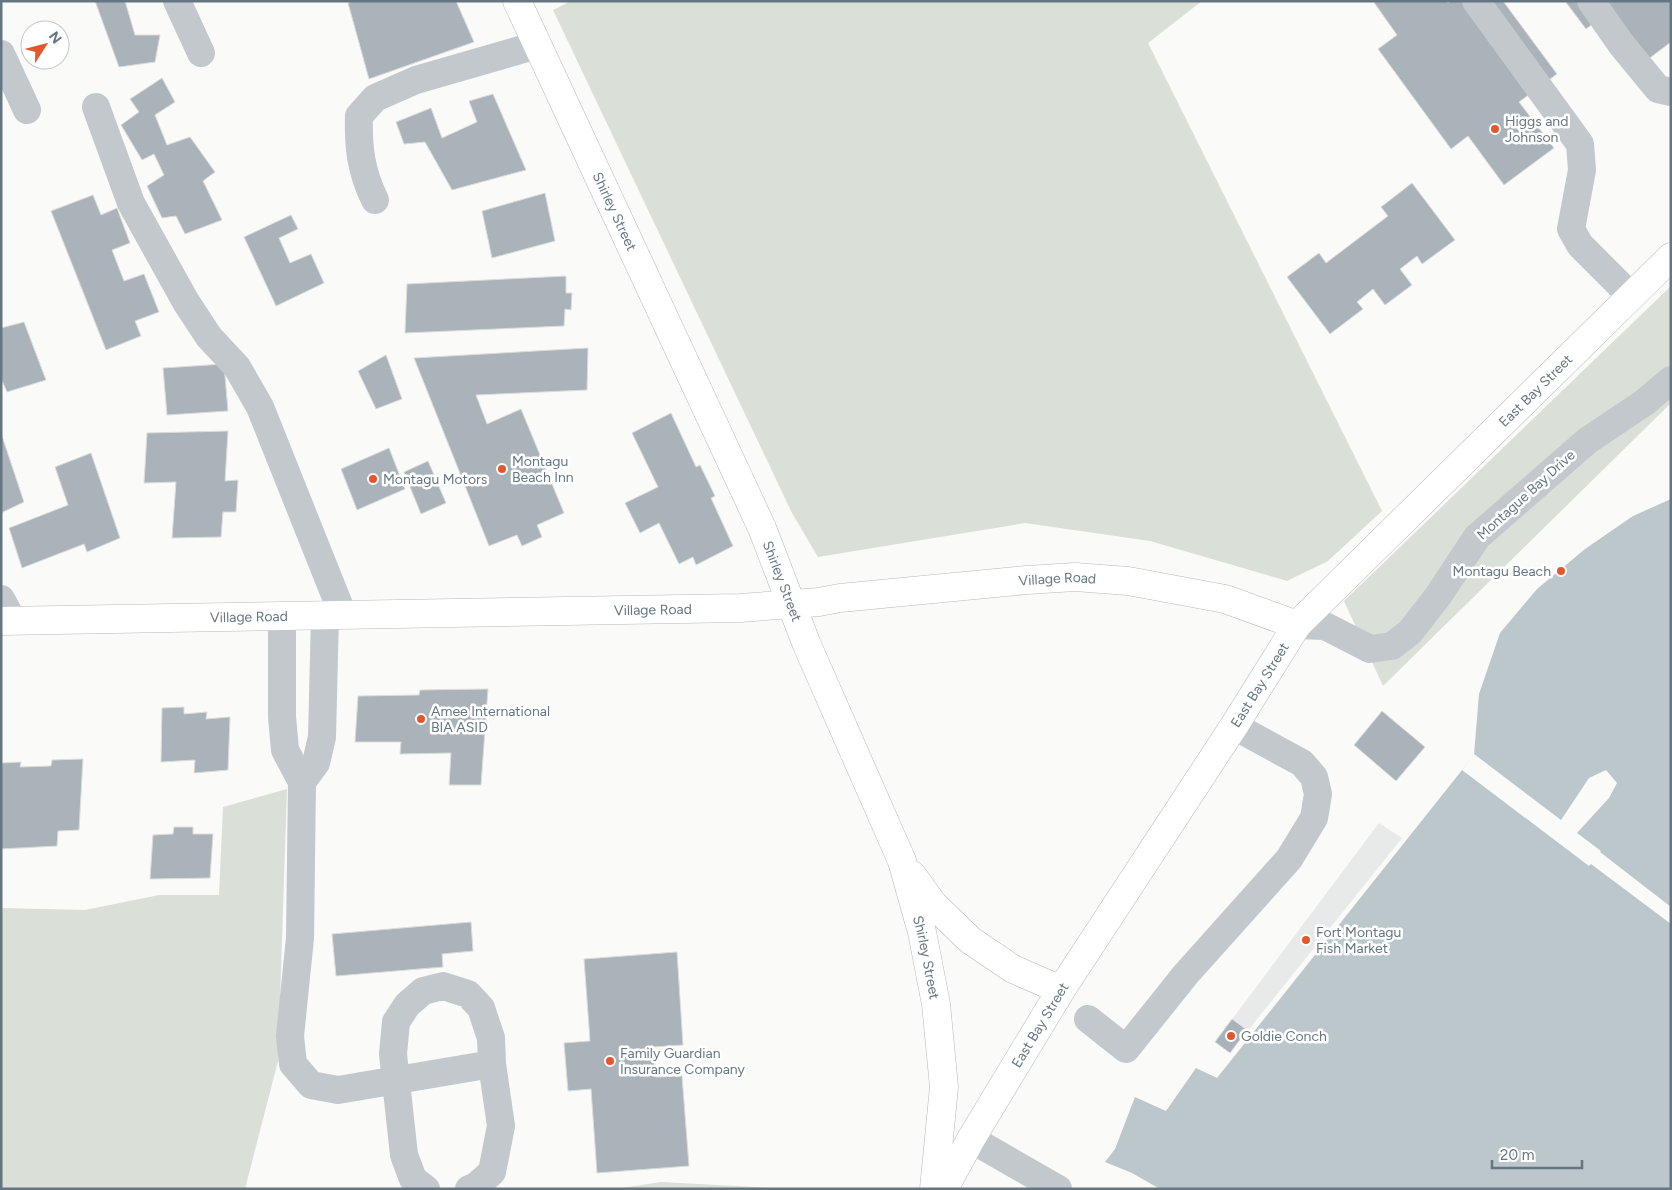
<svg xmlns="http://www.w3.org/2000/svg" width="1672" height="1190" viewBox="0 0 1672 1190" font-family="Figtree,sans-serif">
<style>
.built{fill:#e8e9e9}
.green{fill:#dadfd7}
.water{fill:#bbc7cb}
.pier{fill:#fafaf8}
.building{fill:#aab3b9;stroke:#dcdcda}
.lines{fill:none;stroke-linecap:round;stroke-linejoin:round}
.major-casing{stroke:#b5babe;stroke-width:29}
.highway-casing{stroke:#b4b9bd;stroke-width:29}
.minor{stroke:#c3c8cc;stroke-width:28}
.major{stroke:#fff;stroke-width:28}
.highway{stroke:#fff;stroke-width:28}
.poi-dot{fill:#e4572e;stroke:#fff;stroke-width:2}
.labels{text-anchor:middle;dominant-baseline:central;stroke-width:5;stroke-linejoin:round;paint-order:stroke}
.poi-label{font-size:14px;fill:#657683;stroke:#fff;text-anchor:start}
.street-label{font-size:14px;fill:#657683;stroke:#fff}
</style>
<rect width="100%" height="100%" fill="#fafaf8"/>
<polygon class="built" points="1379,823 1402,838 1230,1053 1215,1042"/>
<g class="green">
<polygon points="571,1 1202,1 1148,43 1382,511 1328,561 1287,581 1150,541 1025,523 818,557 792,513 553,10"/>
<polygon points="1671,286 1671,403 1383,686 1344,601"/>
<polygon points="287,789 278,1061 245,1189 1,1189 1,908 85,910 159,895 219,895 223,807"/>
<polygon points="661,1182 771,1188 771,1189 616,1189"/>
</g>
<polygon class="water" points="1671,499 1671,1189 1160,1189 1132,1173 1105,1162 1115,1149 1135,1097 1166,1111 1196,1068 1217,1078 1474,755 1479,694 1500,633 1537,589 1585,549 1633,516"/>
<polygon class="pier" points="1474,754 1561,820 1589,778 1606,770 1617,783 1609,798 1577,833 1601,851 1600,852 1671,907 1671,924 1591,864 1589,866 1462,770"/>
<g class="building">
<polygon points="95,1 125,1 135,35 160,35 155,62 119,67"/>
<polygon points="352,1 456,1 474,42 369,79 348,3"/>
<polygon points="1373,1 1447,1 1448,3 1450,1 1503,1 1557,74 1519,102 1554,148 1504,185 1468,136 1451,149 1378,49 1397,35"/>
<polygon points="1565,1 1668,1 1671,4 1671,42 1639,66 1603,16 1586,29"/>
<polygon points="162,78 175,102 155,115 167,145 190,137 215,172 203,181 222,220 185,234 176,216 162,218 147,186 164,175 154,154 142,160 121,125 139,112 130,99"/>
<polygon points="493,94 526,170 452,190 425,142 404,144 396,122 431,108 442,138 477,122 469,101"/>
<polygon points="1412,183 1455,240 1422,264 1417,256 1400,269 1412,285 1385,305 1373,289 1357,302 1363,309 1330,334 1287,277 1319,253 1326,263 1388,216 1381,207"/>
<polygon points="545,193 555,241 492,258 482,211"/>
<polygon points="93,195 101,215 117,208 130,243 112,250 124,281 144,274 159,312 135,321 141,336 106,350 51,211"/>
<polygon points="291,215 298,229 279,238 290,263 311,254 324,283 276,306 244,237"/>
<polygon points="566,276 566,293 572,293 571,310 565,309 564,326 405,333 407,284"/>
<polygon points="24,322 46,380 7,392 1,378 1,328"/>
<polygon points="588,348 587,390 476,395 487,424 521,409 564,513 537,525 542,537 522,546 517,535 489,546 414,358"/>
<polygon points="386,355 402,399 376,409 358,371"/>
<polygon points="224,364 228,411 167,415 163,368"/>
<polygon points="671,413 696,467 700,465 715,496 711,498 733,546 696,565 693,557 679,564 659,523 640,533 625,503 658,487 632,433"/>
<polygon points="228,431 225,481 238,480 236,512 223,512 221,537 172,538 176,482 144,483 147,433"/>
<polygon points="1,433 24,502 1,513"/>
<polygon points="389,448 405,489 357,510 341,469"/>
<polygon points="91,453 120,538 87,552 84,544 22,568 9,528 68,505 55,467"/>
<polygon points="428,461 446,503 421,514 404,472"/>
<polygon points="488,689 481,785 449,785 451,753 400,754 401,742 355,742 358,696 419,695 420,690"/>
<polygon points="184,707 184,714 207,712 206,719 230,717 228,770 194,773 195,760 161,762 162,708"/>
<polygon points="1382,711 1425,747 1396,781 1354,745"/>
<polygon points="83,759 79,830 58,831 57,846 1,849 1,763 21,762 20,767 51,766 52,760"/>
<polygon points="174,827 193,827 193,834 213,834 210,878 150,879 153,835 173,834"/>
<polygon points="471,922 473,951 442,954 443,967 336,976 332,934"/>
<polygon points="677,952 683,1045 653,1047 656,1077 682,1076 689,1166 597,1173 591,1089 568,1091 564,1043 590,1041 584,959"/>
<polygon points="1232,1019 1247,1030 1230,1053 1215,1042"/>
</g>
<g class="lines">
<g class="major-casing">
<g id="major">
<path id="s1" d="M 1,621 L 740,608 L 819,602 L 840,598 L 1027,580 L 1075,577 L 1128,581 L 1225,599 L 1297,625"/>
</g>
</g>
<g class="highway-casing">
<g id="highway">
<path id="s2" d="M 517,1 L 762,528 L 807,645 L 902,861 L 922,932 L 936,1004 L 944,1087 L 934,1189"/>
<polyline points="912,875 933,904 970,940 1013,969 1061,990"/>
<path id="s3" d="M 944,1189 L 971,1139 L 1061,990 L 1234,726 L 1297,625 L 1671,257"/>
</g>
</g>
<g class="minor">
<polyline points="177,1 201,53"/>
<polyline points="1476,1 1580,144 1582,170 1571,229 1580,245 1631,296"/>
<polyline points="1591,1 1621,44 1658,89 1671,92"/>
<polyline points="1,54 27,110"/>
<polyline points="96,107 131,203 186,302 209,337 237,367 260,407 343,615"/>
<path d="M 375,200 C 361,172 358,147 359,116 L 375,98 L 416,80 L 537,45"/>
<polyline points="1,599 13,621"/>
<polyline points="282,616 282,717 285,750 302,782 300,938 290,1036 293,1064 311,1085 338,1090 492,1064"/>
<polyline points="1297,625 1325,626 1370,649 1392,646 1410,632 1438,596 1477,537 1587,441 1645,402 1671,380"/>
<polyline points="302,782 316,763 322,737 325,615"/>
<polyline points="1088,1019 1126,1049 1186,974 1289,859 1314,818 1318,794 1314,777 1302,763 1234,726"/>
<polyline points="971,1139 1058,1189"/>
<polyline points="426,1189 413,1179 404,1155 393,1054 396,1022 407,1005 423,991 443,986 468,994 481,1008 491,1038 492,1064 501,1126 492,1172 476,1186 469,1189"/>
</g>
<use href="#major" class="major"/>
<use href="#highway" class="highway"/>
</g>
<g class="poi-dot">
<circle cx="1495" cy="129" r="5"/>
<circle cx="502" cy="469" r="5"/>
<circle cx="373" cy="479" r="5"/>
<circle cx="1561" cy="571" r="5"/>
<circle cx="421" cy="719" r="5"/>
<circle cx="1306" cy="940" r="5"/>
<circle cx="1231" cy="1036" r="5"/>
<circle cx="610" cy="1061" r="5"/>
</g>
<g class="labels">
<g class="poi-label">
<text x="1505" y="121">Higgs and<tspan x="1505" dy="16">Johnson</tspan></text>
<text x="512" y="461">Montagu<tspan x="512" dy="16">Beach Inn</tspan></text>
<text x="383" y="479">Montagu Motors</text>
<text x="1551" y="571" text-anchor="end">Montagu Beach</text>
<text x="431" y="711">Amee International<tspan x="431" dy="16">BIA ASID</tspan></text>
<text x="1316" y="932">Fort Montagu<tspan x="1316" dy="16">Fish Market</tspan></text>
<text x="1241" y="1036">Goldie Conch</text>
<text x="620" y="1053">Family Guardian<tspan x="620" dy="16">Insurance Company</tspan></text>
</g>
<g class="street-label">
<text stroke="none"><textPath href="#s2" startOffset="232">Shirley Street</textPath></text>
<text stroke="none"><textPath href="#s3" startOffset="1000">East Bay Street</textPath></text>
<text transform="translate(1526 495) rotate(-42)">Montague Bay Drive</text>
<text stroke="none"><textPath href="#s1" startOffset="1058">Village Road</textPath></text>
<text stroke="none"><textPath href="#s2" startOffset="638">Shirley Street</textPath></text>
<text stroke="none"><textPath href="#s1" startOffset="652">Village Road</textPath></text>
<text stroke="none"><textPath href="#s1" startOffset="248">Village Road</textPath></text>
<text stroke="none"><textPath href="#s3" startOffset="595">East Bay Street</textPath></text>
<text stroke="none"><textPath href="#s2" startOffset="1042">Shirley Street</textPath></text>
<text stroke="none"><textPath href="#s3" startOffset="190">East Bay Street</textPath></text>
</g>
</g>
<rect width="1672" height="1190" fill="none" stroke="#657683" stroke-width="5"/>
<g transform="translate(45 45) rotate(54)"><circle r="24" fill="#ffffff" stroke="#c1c8cd"/>
<path d="M0-4L9 19L0 12L-9 19Z" fill="#e4572e"/>
<text y="-8" font-size="14" font-weight="bold" text-anchor="middle" fill="#657683">N</text>
</g>
<path d="M1492 1160v8h90v-8" fill="none" stroke="#657683" stroke-width="2.5"/>
<text x="1500" y="1160" font-size="15" fill="#657683" stroke="#ffffff" stroke-width="4" paint-order="stroke">20 m</text>
</svg>
